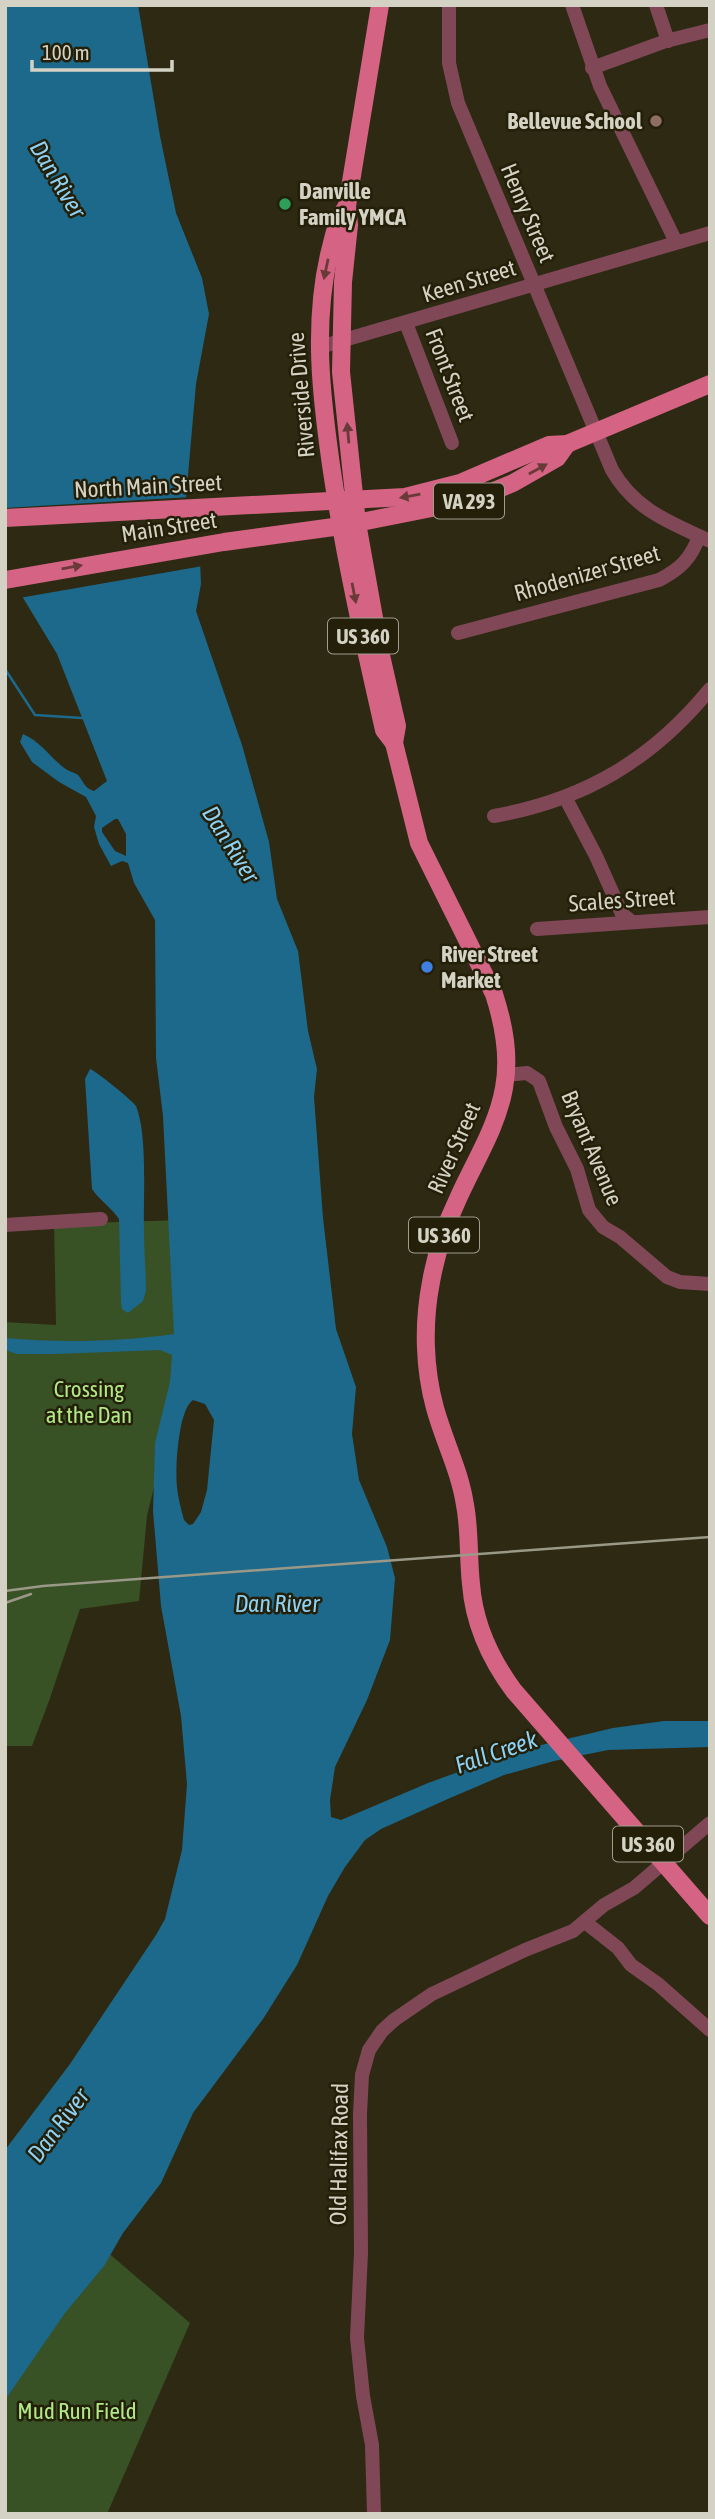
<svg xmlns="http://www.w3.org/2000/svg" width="715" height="2519" viewBox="0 0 715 2519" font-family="'Asap Condensed',sans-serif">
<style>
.green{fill:#385125}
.water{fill:#1d698b;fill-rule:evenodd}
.pier{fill:#2d2912}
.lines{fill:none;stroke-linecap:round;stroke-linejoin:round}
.stream{stroke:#1d698b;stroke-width:2.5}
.minor{stroke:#804856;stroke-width:14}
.major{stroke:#d56383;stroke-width:18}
.rail{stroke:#9a9887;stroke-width:2.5}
.oneway{fill:#6a3a39}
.education-dot{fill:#8d6e63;stroke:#231f08;stroke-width:2.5}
.leisure-dot{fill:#2e9e5b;stroke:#231f08;stroke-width:2.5}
.shop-dot{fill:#3f7fe0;stroke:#231f08;stroke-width:2.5}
.labels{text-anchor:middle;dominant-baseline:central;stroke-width:5;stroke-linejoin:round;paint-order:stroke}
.shield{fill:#231f08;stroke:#9f9c8c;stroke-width:2}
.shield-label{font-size:21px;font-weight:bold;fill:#d4d2c4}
.poi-label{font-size:23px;font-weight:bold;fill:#d4d2c4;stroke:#231f08;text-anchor:start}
.street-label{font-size:23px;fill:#d4d2c4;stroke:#231f08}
.park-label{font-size:23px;fill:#b0e985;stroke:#231f08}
.water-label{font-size:24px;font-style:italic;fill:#8dd1f5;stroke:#231f08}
</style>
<rect width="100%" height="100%" fill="#2d2912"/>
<g class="green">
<polygon points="183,1220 170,1421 147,1516 139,1601 80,1609 49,1701 32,1746 5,1746 5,1322 56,1325 54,1224"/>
<polygon points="105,2250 190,2323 107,2514 5,2514 5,2396"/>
</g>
<g class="water">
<path d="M 5,5 L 138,5 L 160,136 L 176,213 L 202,278 L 209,314 L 196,384 L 186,498 L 199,535 L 201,584 L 196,611 L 242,745 L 269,842 L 277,899 L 298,951 L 308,1031 L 317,1069 L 314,1097 L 323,1218 L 336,1329 L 356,1387 L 352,1434 L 359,1480 L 387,1547 L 395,1578 L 390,1640 L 367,1700 L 335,1767 L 330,1800 L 331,1817 L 341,1820 L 428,1783 L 516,1751 L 613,1728 L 664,1721 L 710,1721 L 710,1747 L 608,1750 L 554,1761 L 504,1775 L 450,1798 L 381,1829 L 365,1840 L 345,1867 L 328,1896 L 297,1965 L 263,2019 L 193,2113 L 161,2183 L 123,2233 L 104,2266 L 65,2313 L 5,2400 L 5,2150 L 70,2064 L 156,1935 L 165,1919 L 182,1850 L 187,1784 L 181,1716 L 161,1606 L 153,1511 L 155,1443 L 170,1382 L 172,1355 L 160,1350 L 55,1354 L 17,1354 L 5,1350 L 5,1338 C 60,1343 119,1342 174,1334 L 163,1116 L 156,1058 L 155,920 L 134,883 L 128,863 L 122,861 L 111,866 L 99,844 L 94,827 L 96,816 L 86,797 L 59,782 L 32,762 L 20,742 L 23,734 C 41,742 49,756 63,767 C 67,771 74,772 78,775 C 84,782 84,788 94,791 L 107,781 L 57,654 L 5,568 ZM 115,819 L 118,819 L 126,834 L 126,856 L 115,851 L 102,832 L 102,828 ZM 193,1400 L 205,1404 L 214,1420 L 207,1490 L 201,1512 L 193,1524 L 189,1525 L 184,1520 C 181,1509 178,1498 177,1487 C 175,1469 178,1410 193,1400 Z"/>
<path d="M 90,1069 C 95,1070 134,1102 136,1106 C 148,1136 143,1198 144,1231 C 144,1251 146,1271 146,1291 L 143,1301 L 128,1313 L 122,1309 L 121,1303 L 119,1219 C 111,1207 100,1201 92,1189 L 85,1079 Z"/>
</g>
<polygon class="pier" points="190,497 202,534 203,566 19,598 5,575 5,508"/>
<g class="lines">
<polyline class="stream" points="5,669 35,715 82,718"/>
<g class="minor">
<path d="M 449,5 L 449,63 L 458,103 L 612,470 C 635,510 669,522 710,541"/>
<polyline points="572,5 600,86 676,242"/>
<polyline points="656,5 668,41"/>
<polyline points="592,68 666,41 710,30"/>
<polyline points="406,323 452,443"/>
<polyline points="320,347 710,233"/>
<path d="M 458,633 L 659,580 C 680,569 691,559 699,536"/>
<polyline points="565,797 596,856 622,914 632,922"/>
<path d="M 494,816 C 584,800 652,760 710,689"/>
<polyline points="537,929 710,917"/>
<polyline points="506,1075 527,1073 539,1081 556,1127 577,1169 589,1210 603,1227 620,1237 667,1277 680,1282 710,1284"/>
<polyline points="5,1225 101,1219"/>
<polyline points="585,1922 618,1948 631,1965 658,1984 710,2030"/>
<polyline points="374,2514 372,2445 363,2396 357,2338 361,2253 360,2114 362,2075 369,2050 382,2031 394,2020 432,1994 525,1950 573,1931 604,1905 634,1888 710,1823"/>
</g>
<g class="major">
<path d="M 380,5 L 347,206 L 349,225 L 343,282 L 341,372 L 357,523 L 380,651 L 397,726 L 394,743 L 419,843 L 494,994 C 504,1025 510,1056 504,1088 C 497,1128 473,1164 457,1201 C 445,1226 436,1254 431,1282 C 423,1323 424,1368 435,1408 C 444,1441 460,1471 465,1505 C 470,1531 468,1558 471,1584 C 474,1624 491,1660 514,1691 L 710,1916"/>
<path d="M 347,206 C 336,221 334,236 329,255 C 313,325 321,394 331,465 C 344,554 364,642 384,730 L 394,743"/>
<polyline points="5,518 405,497 460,483 549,445 567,444 710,384"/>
<polyline points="5,580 224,542 341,526 472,500 513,483 557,458 567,444"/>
</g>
<g class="rail">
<polyline points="5,1591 43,1586 710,1537"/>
<polyline points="5,1603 31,1594"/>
</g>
</g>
<defs><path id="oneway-solid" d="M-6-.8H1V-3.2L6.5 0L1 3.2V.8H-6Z" transform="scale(1.75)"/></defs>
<g class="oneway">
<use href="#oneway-solid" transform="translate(326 269) rotate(102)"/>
<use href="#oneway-solid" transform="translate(348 433) rotate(-95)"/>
<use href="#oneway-solid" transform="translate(538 469) rotate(-29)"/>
<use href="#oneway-solid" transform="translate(410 496) rotate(170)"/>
<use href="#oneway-solid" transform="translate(72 567) rotate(-10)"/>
<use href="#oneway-solid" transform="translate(354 593) rotate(79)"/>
</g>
<circle class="education-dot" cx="656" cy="121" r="7"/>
<circle class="leisure-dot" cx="285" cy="204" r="7"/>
<circle class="shop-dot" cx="427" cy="967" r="7"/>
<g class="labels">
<g class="shield">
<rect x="434" y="483.5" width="70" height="35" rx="5"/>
<rect x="328" y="618.5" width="70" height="35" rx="5"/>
<rect x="409" y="1217.5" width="70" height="35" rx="5"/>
<rect x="613" y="1826.5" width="70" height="35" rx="5"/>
</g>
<g class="shield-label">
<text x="469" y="501">VA 293</text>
<text x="363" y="636">US 360</text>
<text x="444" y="1235">US 360</text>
<text x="648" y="1844">US 360</text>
</g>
<g class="poi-label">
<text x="642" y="121" text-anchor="end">Bellevue School</text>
<text x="299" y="191">Danville<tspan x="299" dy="26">Family YMCA</tspan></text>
<text x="441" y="954">River Street<tspan x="441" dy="26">Market</tspan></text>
</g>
<g class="street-label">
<text transform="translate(528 213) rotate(67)">Henry Street</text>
<text transform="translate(469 281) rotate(-17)">Keen Street</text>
<text transform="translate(450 375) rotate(69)">Front Street</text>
<text transform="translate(301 395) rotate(-95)">Riverside Drive</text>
<text transform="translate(148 486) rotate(-3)">North Main Street</text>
<text transform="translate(169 527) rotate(-9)">Main Street</text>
<text transform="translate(587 573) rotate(-16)">Rhodenizer Street</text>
<text transform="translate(622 900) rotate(-4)">Scales Street</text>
<text transform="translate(454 1148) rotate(-66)">River Street</text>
<text transform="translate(592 1148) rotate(67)">Bryant Avenue</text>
<text transform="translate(339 2154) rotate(-89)">Old Halifax Road</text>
</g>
<g class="park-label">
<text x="89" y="1389">Crossing<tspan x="89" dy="26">at the Dan</tspan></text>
<text x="77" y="2411">Mud Run Field</text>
</g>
<g class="water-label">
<text transform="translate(58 179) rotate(59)">Dan River</text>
<text transform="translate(231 844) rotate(58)">Dan River</text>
<text x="277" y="1603">Dan River</text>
<text transform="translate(496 1752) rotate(-19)">Fall Creek</text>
<text transform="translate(58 2125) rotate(-53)">Dan River</text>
</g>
</g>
<rect width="715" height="2519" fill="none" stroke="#d4d2c4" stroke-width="14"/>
<path d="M32 60v10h140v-10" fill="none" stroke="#d4d2c4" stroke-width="3.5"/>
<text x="42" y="60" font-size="21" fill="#d4d2c4" stroke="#231f08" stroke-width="5" paint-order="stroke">100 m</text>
</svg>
